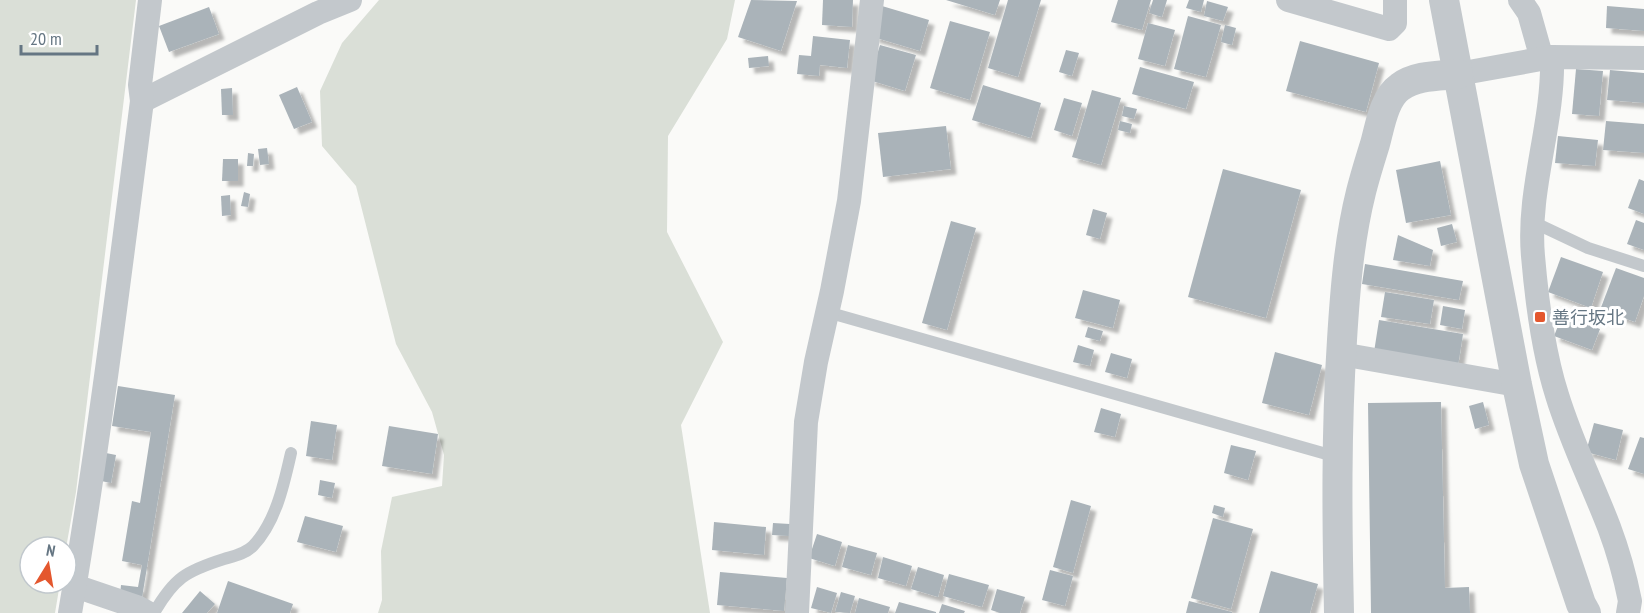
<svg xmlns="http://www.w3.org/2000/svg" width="1644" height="613" viewBox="0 0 1644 613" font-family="'PT Sans Narrow','Noto Sans JP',sans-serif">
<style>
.green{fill:#dadfd7}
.building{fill:#aab3b9;filter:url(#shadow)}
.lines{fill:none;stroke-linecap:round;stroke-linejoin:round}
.service{stroke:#c3c8cc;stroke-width:12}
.minor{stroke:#c3c8cc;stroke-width:24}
.tertiary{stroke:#c3c8cc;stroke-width:30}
.poi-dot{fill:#e4572e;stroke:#fff;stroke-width:2}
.labels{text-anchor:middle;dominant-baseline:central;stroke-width:6;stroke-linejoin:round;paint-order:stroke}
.poi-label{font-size:18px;fill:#657683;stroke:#fff;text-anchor:start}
</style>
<defs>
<filter id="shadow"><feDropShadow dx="5.5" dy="5.5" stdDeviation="1.5" flood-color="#0004"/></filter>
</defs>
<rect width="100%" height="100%" fill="#fafaf8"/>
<g class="green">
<polygon points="0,0 136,0 76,492 66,548 30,547 30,583 60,583 55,613 0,613"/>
<polygon points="379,0 735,0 727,39 668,136 667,232 723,342 681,425 710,613 378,613 382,600 381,551 392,497 442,486 444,455 432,412 396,344 356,186 322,146 320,91 342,43"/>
</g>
<g class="building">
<polygon points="751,0 797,1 781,51 738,37"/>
<polygon points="823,0 853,0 852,27 822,25"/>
<polygon points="946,0 1000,0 995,15"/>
<polygon points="1008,0 1041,0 1018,77 988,68"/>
<polygon points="1118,0 1151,0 1142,30 1111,22"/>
<polygon points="1153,0 1167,0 1162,17 1149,13"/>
<polygon points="1189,0 1204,0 1201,12 1186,8"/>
<polygon points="1207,1 1228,7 1223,21 1204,16"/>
<polygon points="882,6 929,20 920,51 873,37"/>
<polygon points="1607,6 1644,9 1644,31 1606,28"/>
<polygon points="209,7 219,34 169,52 159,26"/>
<polygon points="1188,16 1221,25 1206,77 1174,69"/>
<polygon points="950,21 990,32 970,100 930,88"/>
<polygon points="1148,23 1175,30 1165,66 1138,59"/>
<polygon points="1225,25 1236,28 1232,45 1221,42"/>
<polygon points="813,36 850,40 847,68 820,65 819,76 797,74 799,55 811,56"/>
<polygon points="1300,41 1379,63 1366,112 1286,91"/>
<polygon points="880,45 916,55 905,91 869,80"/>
<polygon points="1066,50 1079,53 1072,76 1059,72"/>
<polygon points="768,56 769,66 749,68 748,58"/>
<polygon points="1140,67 1194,82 1186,109 1132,94"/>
<polygon points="1576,69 1603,71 1599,116 1572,114"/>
<polygon points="1610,70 1644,73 1644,103 1607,100"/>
<polygon points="983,85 1041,103 1031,138 972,120"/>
<polygon points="297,87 312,122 294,129 279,95"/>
<polygon points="232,88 233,115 222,115 221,89"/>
<polygon points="1092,90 1121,98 1101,165 1072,157"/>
<polygon points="1064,98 1082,103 1072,136 1054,130"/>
<polygon points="1124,106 1137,109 1134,119 1122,116"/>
<polygon points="1120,121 1132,124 1130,133 1118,130"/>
<polygon points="1606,121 1644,124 1644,153 1603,150"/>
<polygon points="946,126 951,169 883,177 878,133"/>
<polygon points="1558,136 1598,140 1595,166 1555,163"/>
<polygon points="267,148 269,164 260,165 258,149"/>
<polygon points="248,153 254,154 253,166 247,166"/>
<polygon points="223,159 238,159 238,181 222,181"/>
<polygon points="1440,161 1451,215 1406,223 1396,170"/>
<polygon points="1223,169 1301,190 1266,318 1188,297"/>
<polygon points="1639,179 1644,181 1644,214 1628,208"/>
<polygon points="244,192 250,194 248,207 241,206"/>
<polygon points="230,195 231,215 222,216 221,196"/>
<polygon points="1093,209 1107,213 1100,239 1086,235"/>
<polygon points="1636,220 1644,223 1644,250 1627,244"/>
<polygon points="951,221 976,228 947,330 922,323"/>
<polygon points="1452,224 1457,242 1441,246 1437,228"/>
<polygon points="1398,235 1433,250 1430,266 1393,260"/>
<polygon points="1561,257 1603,272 1591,308 1548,292"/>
<polygon points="1365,264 1463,281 1459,300 1362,284"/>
<polygon points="1616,268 1644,278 1644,296 1635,322 1600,310"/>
<polygon points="1083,290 1120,300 1113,328 1075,318"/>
<polygon points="1385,292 1434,300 1430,324 1381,317"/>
<polygon points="1443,306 1465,310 1462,329 1440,325"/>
<polygon points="1562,316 1600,329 1592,350 1554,336"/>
<polygon points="1379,320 1463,334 1458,366 1374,352"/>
<polygon points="1088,327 1103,331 1100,341 1085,337"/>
<polygon points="1078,345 1094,350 1090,366 1073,362"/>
<polygon points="1275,352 1322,365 1309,415 1262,403"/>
<polygon points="1111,353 1132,359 1127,378 1105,372"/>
<polygon points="118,386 175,395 142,598 120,595 121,585 138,587 142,565 122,561 132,501 140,503 151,432 112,426"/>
<polygon points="1441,402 1445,588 1469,587 1470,613 1371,613 1368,403"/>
<polygon points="1483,402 1489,425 1475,429 1469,406"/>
<polygon points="1101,408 1121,414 1115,437 1094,432"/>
<polygon points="311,421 337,425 332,460 306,456"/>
<polygon points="1594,423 1623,430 1616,460 1586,452"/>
<polygon points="389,426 438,434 432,474 382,466"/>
<polygon points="1640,437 1644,438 1644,474 1628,469"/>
<polygon points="1231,445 1256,451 1248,480 1224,473"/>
<polygon points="106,453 116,455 111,483 101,481"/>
<polygon points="320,480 335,483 332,498 318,495"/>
<polygon points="1071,500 1091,506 1073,573 1053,567"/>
<polygon points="1214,505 1225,508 1223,517 1212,513"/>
<polygon points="305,516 343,526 336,552 297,542"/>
<polygon points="1213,518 1253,529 1231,609 1191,598"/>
<polygon points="714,522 766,527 764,555 712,550"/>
<polygon points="773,523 790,524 789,536 772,535"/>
<polygon points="817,534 842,542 835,566 809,558"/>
<polygon points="848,545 877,553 871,575 842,567"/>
<polygon points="883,557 912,566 906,586 878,578"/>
<polygon points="918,567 944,575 938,597 911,589"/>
<polygon points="1050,570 1073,576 1065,606 1042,600"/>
<polygon points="1271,571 1318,584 1310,613 1259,613"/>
<polygon points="720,572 787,578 784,611 717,605"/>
<polygon points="949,574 989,585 982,607 943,596"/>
<polygon points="228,581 293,604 290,613 217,613"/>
<polygon points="817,587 837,593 831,613 811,608"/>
<polygon points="997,589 1025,597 1020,613 1000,613 991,610"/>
<polygon points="200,591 215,604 207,613 182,613"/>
<polygon points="841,592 855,596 850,613 835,612"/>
<polygon points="859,598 890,607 888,613 855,613"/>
<polygon points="1189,601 1232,612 1232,613 1186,613"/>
<polygon points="899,602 936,612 936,613 895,613"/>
<polygon points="942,604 965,611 964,613 939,613"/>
</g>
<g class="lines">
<g class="service">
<polyline points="1533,222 1588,248 1644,266"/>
<polyline points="827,312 1337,457"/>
<path d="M 154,613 C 174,578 186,571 224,559 C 234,556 245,554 253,546 C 276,522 284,484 291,453"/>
</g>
<g class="minor">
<polyline points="1288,0 1389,29 1395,23 1395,0"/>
<polyline points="1520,0 1529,13 1542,59"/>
<path d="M 1552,57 C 1554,124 1527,189 1533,256 C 1537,303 1543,351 1557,395 C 1571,441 1592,483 1609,527 C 1618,551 1625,576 1630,601 L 1628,613"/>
<polyline points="1458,74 1552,57 1644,58"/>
<polyline points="142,101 318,13 350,0"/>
<polyline points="1341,354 1517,385"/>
<polyline points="75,586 137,607 148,613"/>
<path d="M 70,613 C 99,443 120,272 142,101 L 140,85 L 150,0"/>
<polyline points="797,613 806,422 816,362 832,291 849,201 872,0"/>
</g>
<g class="tertiary">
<polyline points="1444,0 1517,385 1534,464 1581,604 1586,613"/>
<path d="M 1339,613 C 1337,522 1336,431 1342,340 C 1345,291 1349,240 1361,192 C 1365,176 1370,160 1375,144 C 1380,126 1384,98 1400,87 C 1416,75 1439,76 1458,74"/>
</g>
</g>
<rect class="poi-dot" x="1534" y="311" width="12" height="12" rx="3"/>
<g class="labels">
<g class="poi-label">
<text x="1552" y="317">善行坂北</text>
</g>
</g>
<g transform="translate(48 565) rotate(11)"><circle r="28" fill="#ffffff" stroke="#c1c8cd" stroke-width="1.5"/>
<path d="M0-4.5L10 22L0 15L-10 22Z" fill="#e4572e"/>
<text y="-9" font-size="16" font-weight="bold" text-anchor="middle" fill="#657683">N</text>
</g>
<path d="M21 45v9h76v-9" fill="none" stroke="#657683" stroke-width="3"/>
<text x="30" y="45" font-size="18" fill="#657683" stroke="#ffffff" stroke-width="4.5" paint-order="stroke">20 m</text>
</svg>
